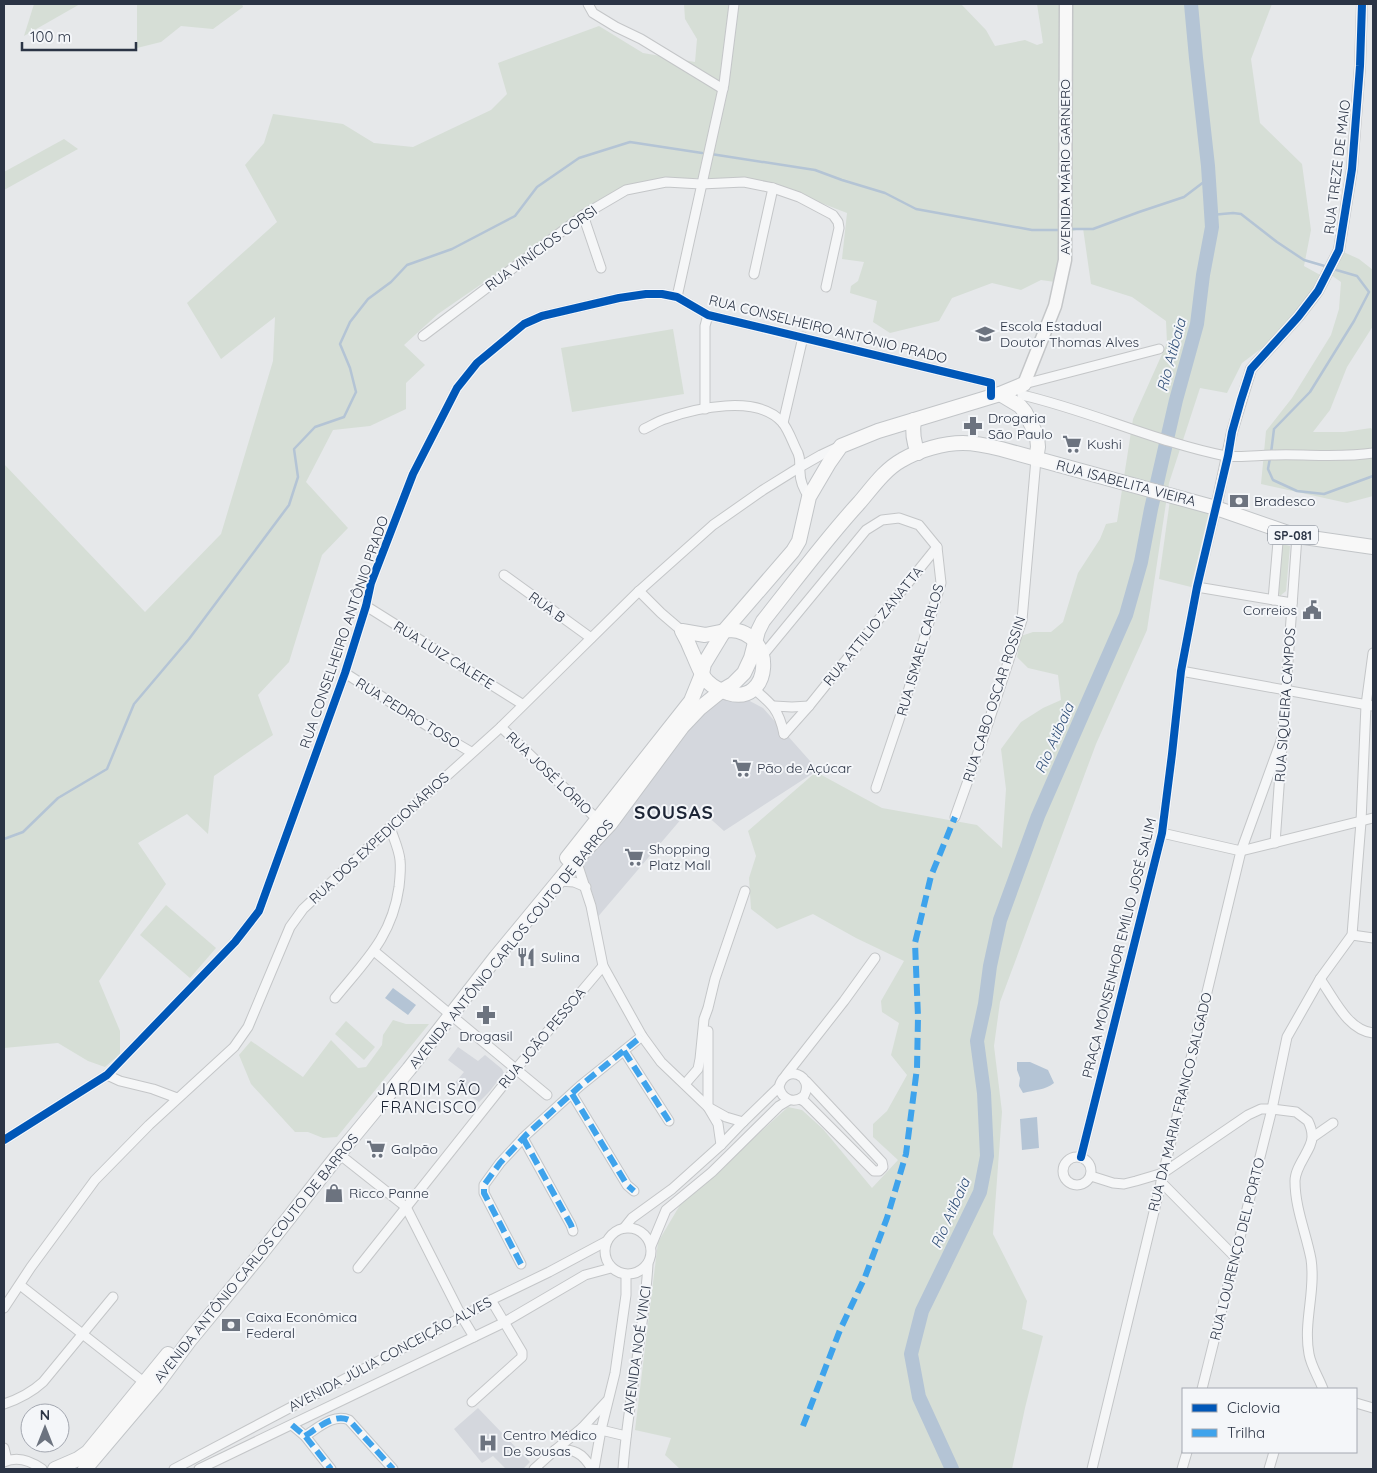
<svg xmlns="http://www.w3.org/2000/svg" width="1377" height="1473" viewBox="0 0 1377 1473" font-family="Quicksand,sans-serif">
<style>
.built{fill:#d4d7dd}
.green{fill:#d6ded6}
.water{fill:#b4c4d5}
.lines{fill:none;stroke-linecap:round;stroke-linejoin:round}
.stream{stroke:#b4c4d5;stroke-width:2.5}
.river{stroke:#b4c4d5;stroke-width:14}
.minor-casing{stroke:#c4c6c8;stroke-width:11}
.tertiary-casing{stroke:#c4c6c8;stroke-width:12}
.secondary-casing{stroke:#c4c6c8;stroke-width:15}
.primary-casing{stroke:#c2c5c8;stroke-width:16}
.minor{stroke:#f5f6f7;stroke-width:9}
.tertiary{stroke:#f5f6f7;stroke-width:10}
.secondary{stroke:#f8f8f8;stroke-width:12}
.primary{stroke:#f8f8f8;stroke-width:14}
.quiet{stroke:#3ea3ec;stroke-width:6;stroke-dasharray:12 6;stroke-linecap:butt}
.cycleway-casing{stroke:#f4f6f9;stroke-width:11}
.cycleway{stroke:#0057b8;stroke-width:8}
.labels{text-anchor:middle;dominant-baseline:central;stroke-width:4;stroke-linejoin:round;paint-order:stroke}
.shield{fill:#f4f6f9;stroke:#676e7b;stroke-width:1}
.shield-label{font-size:12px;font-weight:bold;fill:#2b3445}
.street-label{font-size:14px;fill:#2b3445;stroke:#f4f6f9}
.poi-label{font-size:14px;fill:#2b3445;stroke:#f4f6f9;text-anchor:start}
.water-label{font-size:15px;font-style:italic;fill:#34527a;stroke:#f4f6f9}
.quarter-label{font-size:16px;letter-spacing:1px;fill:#1d2536;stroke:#f4f6f9}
.district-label{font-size:19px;font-weight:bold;letter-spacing:1px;fill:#1d2536;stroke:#f4f6f9}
</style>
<rect width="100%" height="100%" fill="#e6e8ea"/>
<g class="built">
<polygon points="746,699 763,708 818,770 724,831 694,804 596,919 579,860 675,741 716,700"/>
<polygon points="458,1047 478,1061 485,1055 502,1069 504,1073 489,1092 479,1102 454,1084 464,1072 448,1060"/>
<polygon points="478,1408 530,1462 523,1469 506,1469 493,1456 482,1463 454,1429"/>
</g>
<g class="green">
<polygon points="34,4 80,4 24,36"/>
<polygon points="137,4 242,4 243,7 213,29 181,26 161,42 137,48"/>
<polygon points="684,4 961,4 986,30 995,46 1025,40 1037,45 1043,43 1037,4 1272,4 1251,59 1260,123 1302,164 1311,230 1304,266 1322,276 1298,313 1266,345 1242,363 1227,393 1200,388 1169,483 1147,630 1096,744 1000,1002 994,1046 1002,1112 993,1234 1027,1301 1022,1329 1043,1336 1025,1408 1012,1469 680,1469 665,1455 671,1438 635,1430 658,1242 680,1205 788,1107 802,1110 823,1129 872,1188 898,1160 873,1137 873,1124 887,1111 907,1075 891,1055 899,1023 882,1012 881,1001 904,961 856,938 813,914 777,929 751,909 749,878 756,856 748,831 816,772 882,808 977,825 1002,848 1006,789 1001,749 1021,722 1043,708 1061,700 1058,675 1028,668 1017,657 1021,636 1033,632 1051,632 1063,622 1078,573 1100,539 1106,524 1117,522 1133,419 1167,343 1166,321 1132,297 1091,284 1083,228 1073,231 1055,282 1041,280 1021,290 992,283 952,298 939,321 890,333 873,322 877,301 850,293 851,286 858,281 864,262 842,259 847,213 780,187 744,178 667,178 627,187 584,208 509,265 438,314 404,345 425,365 406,383 406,409 370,426 333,430 306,482 348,528 322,555 289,662 258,695 273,735 214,776 208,834 187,814 138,843 166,884 99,981 120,1031 120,1054 105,1067 88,1061 58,1043 4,1048 4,464 145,612 221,534 273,361 275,317 221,359 187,303 277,222 245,165 264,143 273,114 343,124 374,143 413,147 491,110 507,94 498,63 599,26 643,53 695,62 697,39 685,19"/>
<polygon points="64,139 78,149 4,190 4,172"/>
<polygon points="1339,250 1359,259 1373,270 1373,326 1347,367 1330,410 1313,432 1344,432 1371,428 1373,431 1373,496 1347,503 1261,484 1266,431 1292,398 1331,335 1339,309 1341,282 1331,275"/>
<polygon points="673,329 684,394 572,412 561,348"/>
<polygon points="1170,500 1210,510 1191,587 1159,579"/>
<polygon points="1282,544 1290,546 1286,591 1280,596 1277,589"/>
<polygon points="166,905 216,948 190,978 140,935"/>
<polygon points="393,1020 406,1024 429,1024 337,1137 323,1138 308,1132 295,1132 251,1084 239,1055 251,1041 303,1077 331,1040 358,1068 366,1067 382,1045 383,1035"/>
<polygon points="346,1021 375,1047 364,1060 335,1034"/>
</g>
<g class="water">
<polygon points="393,988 416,1005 408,1015 385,998"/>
<path d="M 1017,1062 L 1030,1062 L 1048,1070 L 1054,1083 C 1046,1090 1034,1090 1023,1093 L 1019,1086 L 1020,1078 L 1017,1070 Z"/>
<polygon points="1037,1117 1039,1148 1022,1150 1020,1119"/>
</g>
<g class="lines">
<g class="stream">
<polyline points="711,154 815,170 842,180 885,193 916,209 1032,230 1058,230"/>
<polyline points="1211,215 1233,213 1241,214 1277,242 1304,260 1328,267"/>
<polyline points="1071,229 1093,229 1139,212 1184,197 1209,178"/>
<polyline points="1271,453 1274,429 1310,392 1354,321 1369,292 1357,276 1333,269"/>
<polyline points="1270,458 1268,469 1273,480 1297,491 1324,494 1373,476"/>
<polyline points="4,839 23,832 58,798 107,769 134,704 189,639 289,505 298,477 294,449 315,427 344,417 356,392 350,368 340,344 350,322 368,299 391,282 407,265 452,249 515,216 537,187 579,158 630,142 702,153"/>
</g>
<polyline class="river" points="952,1469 919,1397 911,1354 922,1311 980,1192 987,1156 984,1093 977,1041 985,1004 990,966 1000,920 1038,816 1126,615 1141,562 1151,509 1176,400 1197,324 1203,275 1212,227 1208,166 1196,58 1191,4"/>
<g class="minor-casing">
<g id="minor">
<polyline points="588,4 593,13 616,27 641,39 723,89"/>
<polyline points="583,215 601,268"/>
<polyline points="754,274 773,188"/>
<polyline points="677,297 724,84 734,4"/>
<polyline points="423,336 585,214 626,190 666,182 701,184 744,182 773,188 799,197 833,215 838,222 839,228 826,287"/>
<polyline points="1024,384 1159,349"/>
<path d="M 1022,395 C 1091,411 1156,442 1226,456 C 1240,458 1260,455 1275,455 C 1307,454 1341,458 1373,453"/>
<polyline points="705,409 705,326 708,315"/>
<polyline points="783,423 803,337"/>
<path d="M 644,429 C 651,426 658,421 665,419 C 696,408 757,394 782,422 C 789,430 793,444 798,453 C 801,460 799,465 800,472 C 800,481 804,490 809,497"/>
<polyline points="504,575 591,638"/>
<polyline points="1197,587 1292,603"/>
<polyline points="639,591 661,613 682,631"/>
<polyline points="1273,600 1279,530"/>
<polyline points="366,606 522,704"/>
<polyline points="763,655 866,530 882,520 899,518 919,525 937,547 941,583 903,708 876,788"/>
<polyline points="1181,671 1373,706"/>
<polyline points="345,673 437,732 471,752"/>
<path d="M 754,689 C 772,704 779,710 784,734"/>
<polyline points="774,706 792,707 809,706"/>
<polyline points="501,727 597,819"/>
<polyline points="784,734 809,706 937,547"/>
<polyline points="955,817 985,733 1022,620 1036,459"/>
<polyline points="1162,833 1241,851 1373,818"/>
<polyline points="1275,843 1297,536"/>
<polyline points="576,860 591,906 603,966 642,1036 661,1062 708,1107 726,1117 743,1122"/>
<polyline points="559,881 574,882 586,887"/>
<polyline points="1352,935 1373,938"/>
<polyline points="374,951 547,1095"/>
<path d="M 1320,979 C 1334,998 1347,1030 1373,1033"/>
<path d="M 335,998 C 365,961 392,937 399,887 C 400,878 401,868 400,860 C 399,849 393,837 390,827"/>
<polyline points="708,1031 708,1107 718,1124 721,1145"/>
<polyline points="624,1051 669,1121"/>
<polyline points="107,1075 120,1081 153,1089 177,1098"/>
<polyline points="786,1075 844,1001 875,958"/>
<polyline points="685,1084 698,1069 700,1059 704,1019 708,1008 715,979 745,891"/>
<polyline points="572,1094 627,1185 634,1191"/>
<polyline points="800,1099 805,1102 874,1171 879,1171 883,1167 882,1162 806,1081"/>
<polyline points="1313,1137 1333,1123"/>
<polyline points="523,1138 571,1225 573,1231"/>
<polyline points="4,1140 107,1075 235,942 259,911 345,673 366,606 371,583 413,474 457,388 477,363 524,324 542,316 619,298 646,294 662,294 677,297 708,315 991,383 991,396"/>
<polyline points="339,1154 406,1207 462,1317 474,1337"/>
<circle cx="1077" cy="1171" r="14"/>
<polyline points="1081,1157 1162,833 1172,754 1181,671 1197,587 1216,508"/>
<path d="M 1091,1176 L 1113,1183 L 1124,1184 L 1136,1181 L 1163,1173 L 1248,1115 L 1261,1109 L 1272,1109 L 1296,1112 L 1308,1121 C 1310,1125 1312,1131 1312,1136 C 1313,1149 1295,1165 1295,1181 C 1295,1208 1306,1233 1311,1259 C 1316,1291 1303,1322 1309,1354 C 1311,1366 1319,1378 1323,1389"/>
<polyline points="1161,1182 1235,1257"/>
<circle cx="628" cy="1251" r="23"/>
<path d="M 624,1228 L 632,1218 L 672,1189 L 721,1145 L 743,1122 L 779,1087 C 785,1063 815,1075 804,1096 C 794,1104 782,1100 779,1087"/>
<polyline points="651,1246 666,1210 712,1172 779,1106 789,1100"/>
<polyline points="521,1264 484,1193 484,1185 500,1163 526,1135 580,1086 642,1036"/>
<polyline points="358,1268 516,1069 603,966"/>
<polyline points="20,1285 145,1383"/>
<polyline points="4,1308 31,1267 95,1180 149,1125 234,1047 248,1027 290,927 303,909 390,827 501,727 639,591 713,525 763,490 800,467 821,455 838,447"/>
<polyline points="1202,1389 1272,1109 1287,1037 1320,979 1352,935 1361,822 1366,705 1373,653"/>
<polyline points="472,1402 522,1357 522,1352 491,1300"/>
<polyline points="1356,1403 1373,1408"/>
<path d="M 4,1404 C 19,1399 31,1393 43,1382 L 113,1297"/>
<polyline points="292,1425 305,1436 331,1469"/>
<polyline points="582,1428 601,1430 626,1436"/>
<path d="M 305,1436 C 318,1428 334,1413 349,1420 L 393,1469"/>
<polyline points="4,1448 7,1460"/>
<path d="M 555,1450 C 574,1449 582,1452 592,1469"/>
<path d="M 4,1462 C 17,1456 31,1461 42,1469"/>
<polyline points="174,1469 462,1317 491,1300 549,1272 607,1241"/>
<polyline points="199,1469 503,1323 585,1275 611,1268"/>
<polyline points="534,1469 554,1451 582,1428 607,1401"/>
<polyline points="594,1469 601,1430 615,1373 626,1295 626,1275"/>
<path d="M 623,1469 C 628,1400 644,1333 648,1264"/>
<polyline points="1092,1469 1241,851 1282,738"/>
<polyline points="1182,1469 1187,1452"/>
<polyline points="1269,1469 1274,1452"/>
</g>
</g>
<g class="tertiary-casing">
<polyline id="tertiary" points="1216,508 1232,432 1251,369 1298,317 1318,291 1339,250 1352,169 1360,66 1362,4"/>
</g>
<g class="secondary-casing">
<polyline id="secondary" points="1024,384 1055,306 1065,260 1066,4"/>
</g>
<g class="primary-casing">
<g id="primary">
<polyline points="1000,394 1020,406 1025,412 1037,436 1038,447 1036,459"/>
<path d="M 914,420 C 912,432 913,441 918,453"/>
<path d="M 730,630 C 778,632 771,707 728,693 C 721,691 713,687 708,682 C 700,675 697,662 692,652 C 689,644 686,638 682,631 L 705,635 Z"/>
<polyline points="567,858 691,701 702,674 704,664 724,631 793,551 799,541 809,497 829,463 841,446 878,431 1000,394 1024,384"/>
<polyline points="55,1469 78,1459 88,1452 168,1354"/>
<path d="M 85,1469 L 157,1384 L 189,1341 L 262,1252 L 339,1154 L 409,1069 L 496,957 L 576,860 L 610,824 L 682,727 L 700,708 L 721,691 L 733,684 L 744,673 L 751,658 L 758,631 L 763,621 C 795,581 825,540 859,503 C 872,488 884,470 902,460 C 919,450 944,443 963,443 C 976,443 989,446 1001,449 L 1216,508 L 1297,536 L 1373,547"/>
</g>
</g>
<use href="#minor" class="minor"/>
<use href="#tertiary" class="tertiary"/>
<use href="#secondary" class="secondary"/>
<use href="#primary" class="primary"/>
<g class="quiet">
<polyline points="624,1051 669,1121"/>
<polyline points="572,1094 627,1185 634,1191"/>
<polyline points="523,1138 571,1225 573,1231"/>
<polyline points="521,1264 484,1193 484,1185 500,1163 526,1135 580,1086 642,1036"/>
<polyline points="292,1425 305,1436 331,1469"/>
<polyline points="803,1426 840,1330 865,1277 887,1218 906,1154 917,1068 918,1017 915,943 931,876 955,817"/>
<path d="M 305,1436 C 318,1428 334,1413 349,1420 L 393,1469"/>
</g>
<g class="cycleway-casing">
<g id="cycleway">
<polyline points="4,1140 107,1075 235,942 259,911 345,673 366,606 371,583 413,474 457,388 477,363 524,324 542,316 619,298 646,294 662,294 677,297 708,315 991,383 991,396"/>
<polyline points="1081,1157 1162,833 1172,754 1181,671 1197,587 1228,456 1232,432 1241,400 1251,369 1298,317 1318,291 1339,250 1352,169 1360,66 1362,4"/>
</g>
</g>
<use href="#cycleway" class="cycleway"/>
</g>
<defs>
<g id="school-bare" transform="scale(1.5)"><path d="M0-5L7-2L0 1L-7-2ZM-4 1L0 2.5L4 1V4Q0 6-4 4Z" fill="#6c737f" stroke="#f4f6f9" stroke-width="2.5" paint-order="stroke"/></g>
<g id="pharmacy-bare" transform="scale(1.5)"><path d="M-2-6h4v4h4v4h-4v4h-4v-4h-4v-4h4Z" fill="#6c737f" stroke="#f4f6f9" stroke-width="2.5" paint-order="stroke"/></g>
<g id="supermarket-bare" transform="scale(1.5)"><path d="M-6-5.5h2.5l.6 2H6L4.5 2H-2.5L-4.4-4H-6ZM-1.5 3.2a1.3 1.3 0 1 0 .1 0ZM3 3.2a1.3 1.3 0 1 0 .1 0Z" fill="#6c737f" stroke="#f4f6f9" stroke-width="2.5" paint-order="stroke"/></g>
<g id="bank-bare" transform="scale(1.5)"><path d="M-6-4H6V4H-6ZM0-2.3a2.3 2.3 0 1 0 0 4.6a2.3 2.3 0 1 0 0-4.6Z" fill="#6c737f" stroke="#f4f6f9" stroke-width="2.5" paint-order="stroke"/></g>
<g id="civic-bare" transform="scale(1.5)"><path d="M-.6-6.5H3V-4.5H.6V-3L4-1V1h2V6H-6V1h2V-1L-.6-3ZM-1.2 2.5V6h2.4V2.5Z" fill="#6c737f" stroke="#f4f6f9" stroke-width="2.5" paint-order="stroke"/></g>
<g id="restaurant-bare" transform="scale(1.5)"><path d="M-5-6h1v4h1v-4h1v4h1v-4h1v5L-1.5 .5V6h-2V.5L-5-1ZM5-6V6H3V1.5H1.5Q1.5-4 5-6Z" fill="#6c737f" stroke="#f4f6f9" stroke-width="2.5" paint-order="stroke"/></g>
<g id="shop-bare" transform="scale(1.5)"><path d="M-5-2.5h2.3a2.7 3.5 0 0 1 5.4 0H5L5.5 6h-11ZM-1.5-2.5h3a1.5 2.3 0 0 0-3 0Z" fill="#6c737f" stroke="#f4f6f9" stroke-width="2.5" paint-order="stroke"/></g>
<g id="hospital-bare" transform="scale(1.5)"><path d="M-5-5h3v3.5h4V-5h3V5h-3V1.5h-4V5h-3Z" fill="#6c737f" stroke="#f4f6f9" stroke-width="2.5" paint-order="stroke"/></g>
</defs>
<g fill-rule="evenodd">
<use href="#school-bare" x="985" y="334"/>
<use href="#pharmacy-bare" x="973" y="426"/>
<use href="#supermarket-bare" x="1072" y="444"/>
<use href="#bank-bare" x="1239" y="501"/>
<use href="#civic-bare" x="1312" y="610"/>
<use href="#supermarket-bare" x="742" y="768"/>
<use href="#supermarket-bare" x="634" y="857"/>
<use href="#restaurant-bare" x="526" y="957"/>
<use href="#pharmacy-bare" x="486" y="1015"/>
<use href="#supermarket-bare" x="376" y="1149"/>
<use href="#shop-bare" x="334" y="1193"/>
<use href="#bank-bare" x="231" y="1325"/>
<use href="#hospital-bare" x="488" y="1443"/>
</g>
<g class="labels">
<rect class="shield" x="1268" y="525.5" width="50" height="19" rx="4"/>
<g class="shield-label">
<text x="1293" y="535">SP-081</text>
</g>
<g class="street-label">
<text transform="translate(1065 167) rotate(-90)">AVENIDA MÁRIO GARNERO</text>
<text transform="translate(1337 167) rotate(-83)">RUA TREZE DE MAIO</text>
<text transform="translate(541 248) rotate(-36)">RUA VINÍCIOS CORSI</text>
<text transform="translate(828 329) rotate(14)">RUA CONSELHEIRO ANTÔNIO PRADO</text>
<text transform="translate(1126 483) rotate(15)">RUA ISABELITA VIEIRA</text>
<text transform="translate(547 607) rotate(36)">RUA B</text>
<text transform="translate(873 626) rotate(-51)">RUA ATTILIO ZANATTA</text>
<text transform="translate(344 632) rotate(-71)">RUA CONSELHEIRO ANTÔNIO PRADO</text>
<text transform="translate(920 650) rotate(-74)">RUA ISMAEL CARLOS</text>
<text transform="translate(444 655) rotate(32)">RUA LUIZ CALEFE</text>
<text transform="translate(994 699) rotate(-72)">RUA CABO OSCAR ROSSIN</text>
<text transform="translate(1285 705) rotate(-86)">RUA SIQUEIRA CAMPOS</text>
<text transform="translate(408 713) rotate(32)">RUA PEDRO TOSO</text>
<text transform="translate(549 773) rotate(44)">RUA JOSÉ LÓRIO</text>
<text transform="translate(379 838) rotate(-43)">RUA DOS EXPEDICIONÁRIOS</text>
<text transform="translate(511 944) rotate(-51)">AVENIDA ANTÔNIO CARLOS COUTO DE BARROS</text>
<text transform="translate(1119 948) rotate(-76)">PRAÇA MONSENHOR EMÍLIO JOSÉ SALIM</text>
<text transform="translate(542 1038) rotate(-50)">RUA JOÃO PESSOA</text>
<text transform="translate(1180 1102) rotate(-76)">RUA DA MARIA FRANCO SALGADO</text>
<text transform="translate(1237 1249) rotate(-76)">RUA LOURENÇO DEL PORTO</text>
<text transform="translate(256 1258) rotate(-51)">AVENIDA ANTÔNIO CARLOS COUTO DE BARROS</text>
<text transform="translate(637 1350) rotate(-82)">AVENIDA NOÉ VINCI</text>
<text transform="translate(390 1354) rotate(-28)">AVENIDA JÚLIA CONCEIÇÃO ALVES</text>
</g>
<g class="poi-label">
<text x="1000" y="326">Escola Estadual<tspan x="1000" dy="16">Doutor Thomas Alves</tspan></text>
<text x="988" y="418">Drogaria<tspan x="988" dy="16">São Paulo</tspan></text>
<text x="1087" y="444">Kushi</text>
<text x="1254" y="501">Bradesco</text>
<text x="1297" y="610" text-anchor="end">Correios</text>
<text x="757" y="768">Pão de Açúcar</text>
<text x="649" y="849">Shopping<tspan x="649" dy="16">Platz Mall</tspan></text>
<text x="541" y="957">Sulina</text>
<text x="486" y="1036" text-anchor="middle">Drogasil</text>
<text x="391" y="1149">Galpão</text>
<text x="349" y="1193">Ricco Panne</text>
<text x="246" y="1317">Caixa Econômica<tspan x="246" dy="16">Federal</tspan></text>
<text x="503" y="1435">Centro Médico<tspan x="503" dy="16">De Sousas</tspan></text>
</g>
<g class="water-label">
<text transform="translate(1171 355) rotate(-75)">Rio Atibaia</text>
<text transform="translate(1054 738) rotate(-66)">Rio Atibaia</text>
<text transform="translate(950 1213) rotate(-66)">Rio Atibaia</text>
</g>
<g class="quarter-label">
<text x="429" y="1089">JARDIM SÃO<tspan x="429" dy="18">FRANCISCO</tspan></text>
</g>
<g class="district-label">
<text x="674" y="812">SOUSAS</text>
</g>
</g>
<rect width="1377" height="1473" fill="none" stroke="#2b3445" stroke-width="10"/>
<rect x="1182" y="1388" width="175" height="65" fill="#f4f6f9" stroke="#a4a8b1"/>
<rect x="1192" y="1404" width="25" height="8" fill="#0057b8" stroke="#a4a8b1"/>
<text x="1227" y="1413" font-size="15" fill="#2b3445">Ciclovia</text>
<rect x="1192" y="1429" width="25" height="8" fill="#3ea3ec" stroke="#a4a8b1"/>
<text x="1227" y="1438" font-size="15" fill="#2b3445">Trilha</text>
<g transform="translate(45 1428)"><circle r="24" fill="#f4f6f9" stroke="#a4a8b1"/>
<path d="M0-4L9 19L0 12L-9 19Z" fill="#6c737f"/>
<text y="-8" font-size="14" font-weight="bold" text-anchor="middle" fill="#2b3445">N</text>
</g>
<path d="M22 42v8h114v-8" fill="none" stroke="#2b3445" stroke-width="2.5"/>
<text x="30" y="42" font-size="15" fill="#2b3445" stroke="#f4f6f9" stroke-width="4" paint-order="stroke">100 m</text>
</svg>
